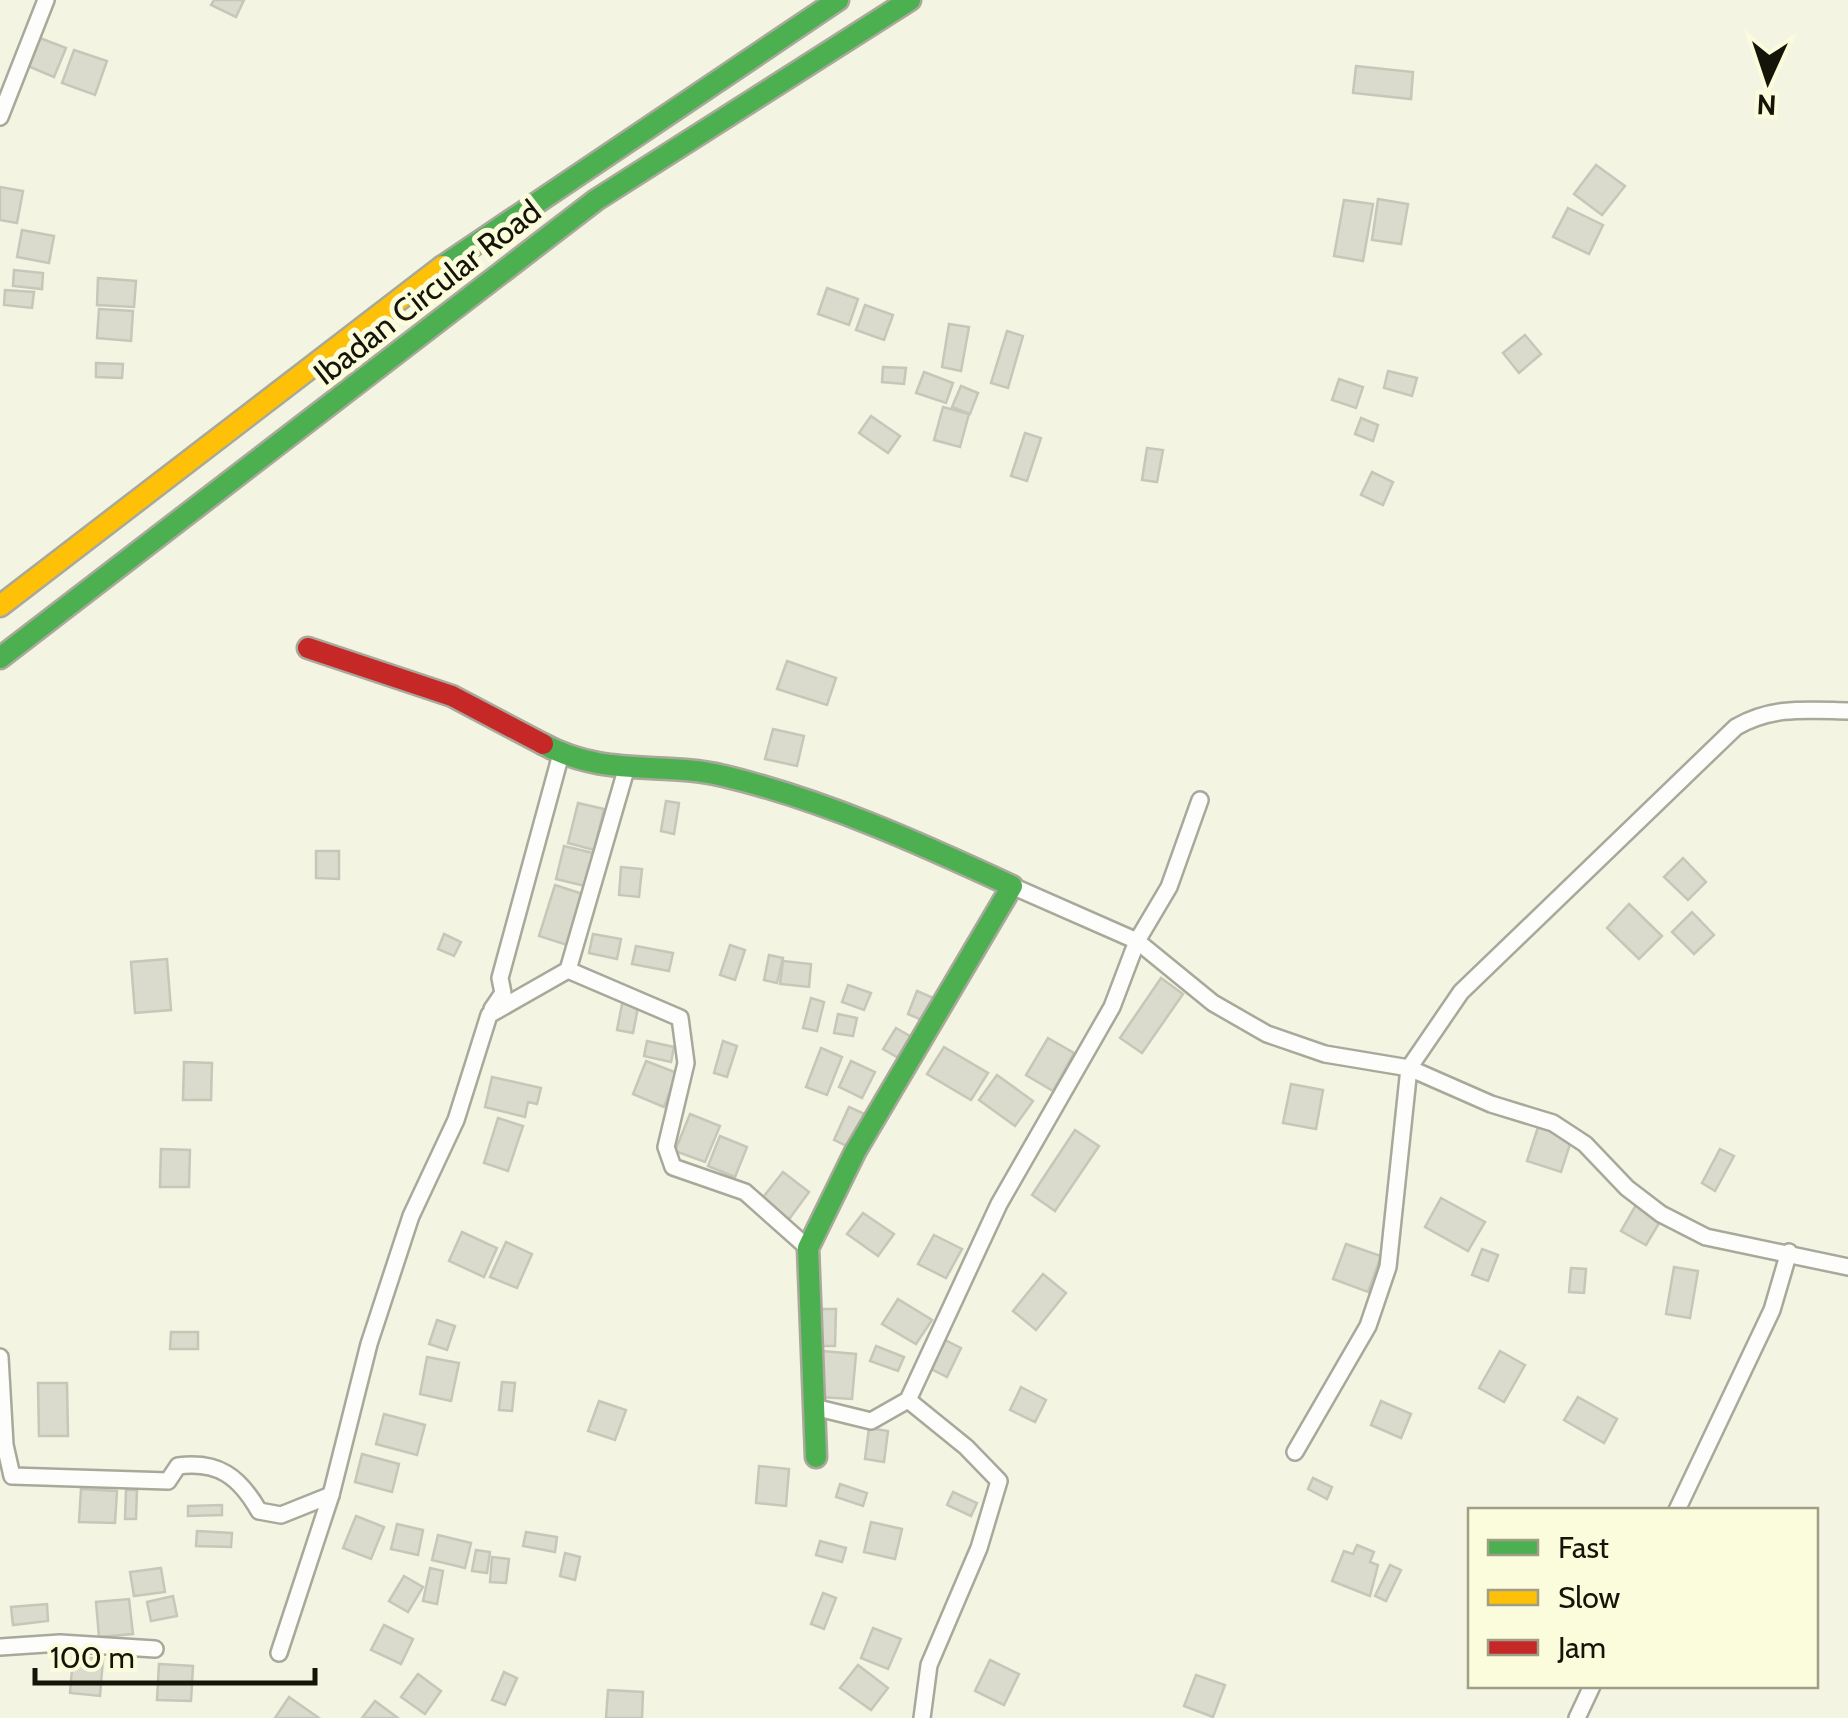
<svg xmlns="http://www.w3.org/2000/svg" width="1848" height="1718" viewBox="0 0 1848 1718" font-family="Cabin,sans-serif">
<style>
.building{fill:#dbdbcd;stroke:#c7c7b9;stroke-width:2.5}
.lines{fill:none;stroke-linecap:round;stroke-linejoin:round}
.street-casing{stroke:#a8a89b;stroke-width:20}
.fast-casing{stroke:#a8a89b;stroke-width:25}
.slow-casing{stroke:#a8a89b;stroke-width:25}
.jam-casing{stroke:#a8a89b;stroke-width:25}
.street{stroke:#fdfdfb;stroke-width:15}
.fast{stroke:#4caf50;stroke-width:20}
.slow{stroke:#ffc107;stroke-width:20}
.jam{stroke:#c62828;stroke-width:20}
.labels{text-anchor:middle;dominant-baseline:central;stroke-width:10;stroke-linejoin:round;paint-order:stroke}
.street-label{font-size:32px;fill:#141409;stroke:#fbfcdb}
</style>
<rect width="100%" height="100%" fill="#f4f4e3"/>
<g class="building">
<polygon points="214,0 244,0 236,17 211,5"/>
<polygon points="40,38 66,48 54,77 28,66"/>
<polygon points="74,50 107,61 95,95 62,83"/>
<polygon points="1356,66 1413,72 1411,99 1353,93"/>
<polygon points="1596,165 1625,186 1602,215 1574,194"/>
<polygon points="0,187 23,191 17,223 0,220"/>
<polygon points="1378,199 1408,204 1401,244 1372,240"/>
<polygon points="1344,200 1373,204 1363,261 1334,256"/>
<polygon points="1568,208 1603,225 1589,254 1553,237"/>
<polygon points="22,230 54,236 49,263 17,257"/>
<polygon points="14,270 43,273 42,289 13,286"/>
<polygon points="98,278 136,281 134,307 97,305"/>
<polygon points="827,288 858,299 849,325 818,314"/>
<polygon points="5,290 34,292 32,308 4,305"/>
<polygon points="865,305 893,315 884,340 856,330"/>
<polygon points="99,309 133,311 131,341 97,338"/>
<polygon points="949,324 969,327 961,371 942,367"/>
<polygon points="1007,331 1023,336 1008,388 991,383"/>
<polygon points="1525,335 1541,354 1519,373 1503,353"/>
<polygon points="96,363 123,364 122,378 96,377"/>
<polygon points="883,367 906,368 904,384 882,382"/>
<polygon points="1388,371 1417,378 1412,396 1384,388"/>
<polygon points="924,372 953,383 946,403 916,393"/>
<polygon points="1339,379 1363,387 1356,408 1332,400"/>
<polygon points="961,386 978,393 970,414 952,407"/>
<polygon points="943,407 969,414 960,447 934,440"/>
<polygon points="871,416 900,436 888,453 859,433"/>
<polygon points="1361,418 1378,425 1373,441 1355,434"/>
<polygon points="1025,433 1041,438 1027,481 1011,476"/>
<polygon points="1147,448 1163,450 1157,482 1142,480"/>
<polygon points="1372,472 1393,482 1383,505 1361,495"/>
<polygon points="787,661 836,678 827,705 777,689"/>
<polygon points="773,729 804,736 797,766 765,759"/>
<polygon points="666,801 679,803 674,834 661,831"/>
<polygon points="578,803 604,809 594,850 568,843"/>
<polygon points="564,846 593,853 585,886 556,879"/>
<polygon points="316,851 339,851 339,879 316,878"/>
<polygon points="1683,858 1706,882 1688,900 1664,877"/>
<polygon points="621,867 642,869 639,897 619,895"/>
<polygon points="555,885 583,894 567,945 539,936"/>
<polygon points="1629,904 1662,936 1639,959 1607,928"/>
<polygon points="1692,912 1714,935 1694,954 1672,932"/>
<polygon points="444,934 461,942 454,956 438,949"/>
<polygon points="593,934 621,939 617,959 589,953"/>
<polygon points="730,945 745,950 735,980 720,975"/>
<polygon points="636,946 673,953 669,971 632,964"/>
<polygon points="769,955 783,958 777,983 764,980"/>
<polygon points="167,959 171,1010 135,1013 131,962"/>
<polygon points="783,961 811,964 809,987 780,984"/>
<polygon points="1161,978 1183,994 1142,1053 1120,1038"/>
<polygon points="848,985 871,993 864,1010 842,1002"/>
<polygon points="917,991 938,1000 929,1023 908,1014"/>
<polygon points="811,998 824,1002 817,1031 803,1028"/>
<polygon points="623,999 639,1002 633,1033 617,1030"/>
<polygon points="838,1014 857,1018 853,1036 834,1033"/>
<polygon points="896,1028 915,1039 902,1060 883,1049"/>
<polygon points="1048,1038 1074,1053 1053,1091 1026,1075"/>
<polygon points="647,1041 674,1047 671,1062 644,1056"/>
<polygon points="723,1041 737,1046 727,1077 714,1073"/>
<polygon points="944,1047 988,1073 971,1100 927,1074"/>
<polygon points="821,1048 842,1057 827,1095 806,1087"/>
<polygon points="646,1061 677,1073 664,1107 633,1094"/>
<polygon points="851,1061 875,1072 862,1098 839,1087"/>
<polygon points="184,1062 212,1063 211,1100 183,1100"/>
<polygon points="997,1075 1033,1101 1015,1126 979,1100"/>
<polygon points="492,1077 541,1088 537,1104 528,1102 525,1117 485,1107"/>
<polygon points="1291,1084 1323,1090 1316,1129 1283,1123"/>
<polygon points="849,1107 865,1114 849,1147 834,1140"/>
<polygon points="690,1114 720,1126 705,1162 675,1151"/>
<polygon points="498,1118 523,1126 508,1171 484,1163"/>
<polygon points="1538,1127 1572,1138 1561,1172 1527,1161"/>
<polygon points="1075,1130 1099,1146 1055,1211 1032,1195"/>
<polygon points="720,1136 747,1147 735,1177 708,1166"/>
<polygon points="161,1149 190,1150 189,1187 160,1187"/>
<polygon points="1720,1149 1734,1156 1715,1191 1702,1183"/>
<polygon points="783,1172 809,1192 787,1222 760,1201"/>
<polygon points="1441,1198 1485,1222 1468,1251 1425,1227"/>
<polygon points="1636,1205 1661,1220 1646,1245 1621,1231"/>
<polygon points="863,1213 894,1234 878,1256 847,1234"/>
<polygon points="462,1232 497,1248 484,1277 449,1261"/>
<polygon points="934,1235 962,1249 946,1278 918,1264"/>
<polygon points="506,1242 532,1254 517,1288 490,1277"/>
<polygon points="1346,1244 1381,1256 1368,1292 1333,1279"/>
<polygon points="1482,1249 1498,1255 1488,1281 1472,1275"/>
<polygon points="1674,1267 1698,1271 1690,1318 1666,1314"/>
<polygon points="1571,1268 1586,1269 1584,1293 1569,1292"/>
<polygon points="1043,1274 1066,1293 1036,1330 1013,1311"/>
<polygon points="898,1299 932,1320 916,1344 882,1324"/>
<polygon points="822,1309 836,1309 835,1346 821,1346"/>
<polygon points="437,1320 455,1326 447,1350 429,1344"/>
<polygon points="171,1332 198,1332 198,1349 170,1349"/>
<polygon points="945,1340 961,1348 947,1377 931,1369"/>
<polygon points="876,1346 904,1357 898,1371 870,1361"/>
<polygon points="823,1351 856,1354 852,1399 820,1397"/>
<polygon points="1500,1351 1525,1365 1504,1402 1479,1388"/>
<polygon points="427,1357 459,1363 451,1401 420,1394"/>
<polygon points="502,1382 515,1383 512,1411 499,1410"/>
<polygon points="38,1383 67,1383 68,1436 39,1436"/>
<polygon points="1021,1387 1046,1400 1035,1422 1010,1410"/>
<polygon points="1578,1397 1617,1419 1604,1443 1564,1420"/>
<polygon points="599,1401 626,1410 615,1440 588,1431"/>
<polygon points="1381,1401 1411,1414 1401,1438 1371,1425"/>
<polygon points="384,1414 425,1425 417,1455 376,1444"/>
<polygon points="869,1428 888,1431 884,1462 865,1459"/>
<polygon points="362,1454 399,1464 392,1492 355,1482"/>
<polygon points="759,1466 789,1469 786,1506 756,1503"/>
<polygon points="1313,1478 1332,1487 1327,1499 1308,1489"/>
<polygon points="840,1484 867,1493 863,1506 836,1497"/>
<polygon points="81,1489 117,1491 115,1523 79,1522"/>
<polygon points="126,1490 137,1490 136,1519 125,1519"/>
<polygon points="953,1492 977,1503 971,1516 947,1505"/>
<polygon points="222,1505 222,1515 188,1516 188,1506"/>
<polygon points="356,1516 384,1527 371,1559 343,1548"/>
<polygon points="871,1522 902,1529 895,1559 864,1552"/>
<polygon points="397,1524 423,1530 418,1555 391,1549"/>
<polygon points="197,1531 232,1533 231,1547 196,1546"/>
<polygon points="526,1532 557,1537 555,1552 523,1546"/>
<polygon points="438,1535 471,1543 465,1568 432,1560"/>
<polygon points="820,1541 846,1548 842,1562 816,1555"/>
<polygon points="1357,1545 1374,1552 1370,1562 1378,1565 1370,1596 1332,1581 1344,1551 1353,1554"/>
<polygon points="476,1550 490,1552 487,1573 472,1571"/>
<polygon points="565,1553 580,1557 575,1580 560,1576"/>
<polygon points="492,1557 509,1559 506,1583 490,1582"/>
<polygon points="1390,1565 1401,1570 1386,1601 1375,1596"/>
<polygon points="161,1568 165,1592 134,1596 130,1572"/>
<polygon points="430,1568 443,1571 437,1604 423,1601"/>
<polygon points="404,1576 423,1587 408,1612 389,1601"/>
<polygon points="823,1593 836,1598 824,1629 811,1624"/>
<polygon points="173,1596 177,1616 151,1621 147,1602"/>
<polygon points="129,1599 133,1634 99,1637 96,1602"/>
<polygon points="47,1604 48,1621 13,1625 11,1607"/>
<polygon points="384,1625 413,1639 401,1664 371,1650"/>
<polygon points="873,1628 901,1639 888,1669 861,1658"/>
<polygon points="73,1657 103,1659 100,1696 70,1693"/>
<polygon points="990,1660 1019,1674 1004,1705 975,1691"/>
<polygon points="159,1664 193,1666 191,1701 157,1700"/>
<polygon points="858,1665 888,1688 871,1710 840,1688"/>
<polygon points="504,1672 517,1678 505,1705 492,1700"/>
<polygon points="418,1674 441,1691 425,1714 401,1697"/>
<polygon points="1196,1675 1225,1685 1213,1717 1184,1706"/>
<polygon points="608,1690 643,1692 642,1718 606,1718"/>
<polygon points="289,1697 319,1718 275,1718"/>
<polygon points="375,1701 398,1718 362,1718"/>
</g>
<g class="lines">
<g class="street-casing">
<g id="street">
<polyline points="0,117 46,0"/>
<polyline points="1200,800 1169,887 1137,941 1213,1003 1267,1034 1325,1054 1409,1068 1491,1104 1553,1123 1585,1144 1627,1188 1661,1214 1706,1237 1848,1267"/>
<polyline points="568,970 680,1018 686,1063 666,1147 673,1167 745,1192 808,1248"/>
<polyline points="492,1009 503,993 500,978 561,754"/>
<path d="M 0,1357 L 5,1445 L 12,1476 L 168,1481 L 178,1466 C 218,1461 239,1476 259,1511 L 281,1515 L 331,1495"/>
<polyline points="908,1400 966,1447 999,1481 979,1548 929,1665 922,1718"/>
<polyline points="814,1407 871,1421 908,1400 999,1204 1112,1007 1137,941 1012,886"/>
<path d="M 1295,1452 L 1368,1326 L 1388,1267 L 1409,1068 L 1461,992 L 1736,727 C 1773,706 1806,710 1848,711"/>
<polyline points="1677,1510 1772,1310 1789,1252"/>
<polyline points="0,1647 60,1643 155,1649"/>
<polyline points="279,1653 331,1495 369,1344 411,1216 456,1120 489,1015 568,970 626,770"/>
<polyline points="1577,1718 1592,1686"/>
</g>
</g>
<g class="fast-casing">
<g id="fast">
<polyline points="443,266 838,0"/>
<polyline points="0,658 596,200 910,0"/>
<path d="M 543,744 C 606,778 661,761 724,776 C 824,800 919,843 1012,886 L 855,1152 L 808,1248 L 816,1457"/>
</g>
</g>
<g class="slow-casing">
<polyline id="slow" points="0,606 443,266"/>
</g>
<g class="jam-casing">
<polyline id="jam" points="308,648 452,696 543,744"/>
</g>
<use href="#street" class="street"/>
<use href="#fast" class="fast"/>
<use href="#slow" class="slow"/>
<use href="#jam" class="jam"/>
</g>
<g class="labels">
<g class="street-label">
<text transform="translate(427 292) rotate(-38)">Ibadan Circular Road</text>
</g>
</g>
<rect x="1468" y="1508" width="350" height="180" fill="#fbfcdb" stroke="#9f9f87" stroke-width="2.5"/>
<rect x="1488" y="1540" width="50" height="15" fill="#4caf50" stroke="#9f9f87" stroke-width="2.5"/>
<text x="1558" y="1558" font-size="30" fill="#141409">Fast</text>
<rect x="1488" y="1590" width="50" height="15" fill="#ffc107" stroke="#9f9f87" stroke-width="2.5"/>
<text x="1558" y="1608" font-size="30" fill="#141409">Slow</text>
<rect x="1488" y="1640" width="50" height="15" fill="#c62828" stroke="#9f9f87" stroke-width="2.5"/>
<text x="1558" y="1658" font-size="30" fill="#141409">Jam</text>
<g transform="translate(1768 80) rotate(183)" stroke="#fbfcdb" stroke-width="8" paint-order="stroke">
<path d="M0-8L18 38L0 25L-18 38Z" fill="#141409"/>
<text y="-15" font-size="28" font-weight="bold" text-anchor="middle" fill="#141409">N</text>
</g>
<path d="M35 1668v15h280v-15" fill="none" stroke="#141409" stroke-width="5"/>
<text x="50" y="1668" font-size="30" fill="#141409" stroke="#fbfcdb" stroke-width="8" paint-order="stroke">100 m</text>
</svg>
